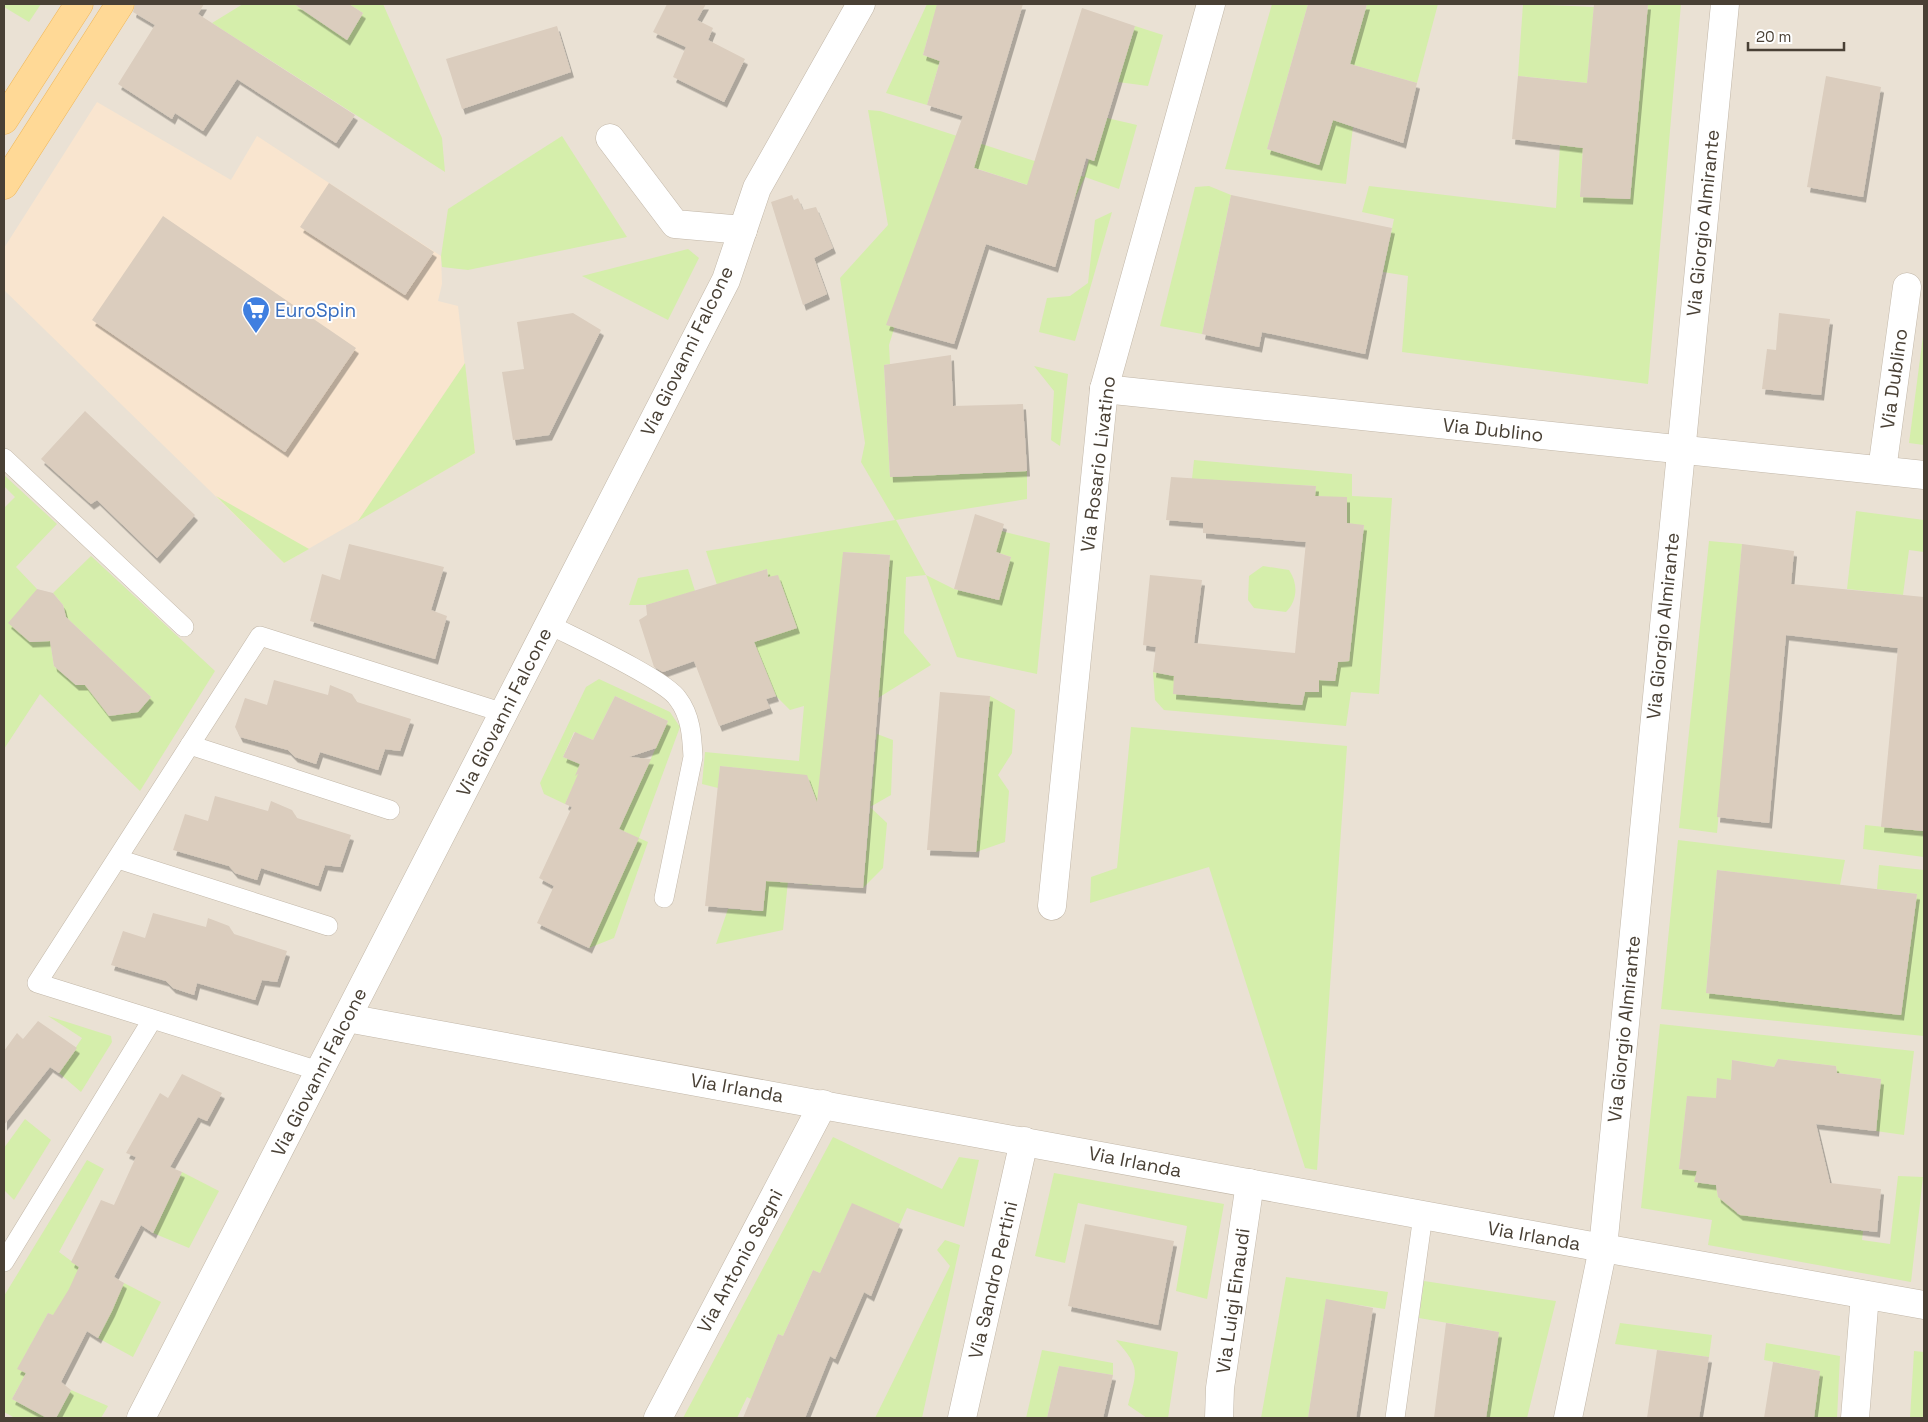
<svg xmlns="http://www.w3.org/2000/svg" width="1928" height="1422" viewBox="0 0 1928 1422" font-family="'Space Grotesk',sans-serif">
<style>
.residential{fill:#eae1d4}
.commercial{fill:#f9e5cf}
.green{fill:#d5eeab}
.building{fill:#dbcdbe;filter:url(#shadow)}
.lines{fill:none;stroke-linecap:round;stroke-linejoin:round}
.lane-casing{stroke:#c2b7a8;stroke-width:20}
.street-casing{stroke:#c2b7a8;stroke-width:29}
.primary-casing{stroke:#f1b858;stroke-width:29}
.lane{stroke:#fff;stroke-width:19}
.street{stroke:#fff;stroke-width:28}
.primary{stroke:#ffd996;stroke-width:28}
.labels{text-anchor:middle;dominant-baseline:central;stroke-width:4;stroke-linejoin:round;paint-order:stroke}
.street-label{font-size:19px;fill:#494035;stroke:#fff}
.shop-label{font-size:19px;fill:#366cbe;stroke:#fff;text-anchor:start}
</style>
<defs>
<filter id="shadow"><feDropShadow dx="3" dy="5.5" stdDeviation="0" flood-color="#0004"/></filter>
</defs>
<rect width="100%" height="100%" fill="#f5f0e7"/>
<rect class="residential" x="4" y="4" width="1920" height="1414"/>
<polygon class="commercial" points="97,102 231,180 257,136 441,256 442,284 438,301 458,306 475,453 284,563 4,290 4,248"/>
<g class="green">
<polygon points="4,4 41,4 29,22 4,7"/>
<polygon points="243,4 294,4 347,40 363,13 349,4 383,4 442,138 445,172 212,23"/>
<polygon points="927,4 958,4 952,28 931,26 923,55 940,61 927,105 886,93"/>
<polygon points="1272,4 1308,4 1267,149 1319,165 1333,120 1353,127 1346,184 1225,169"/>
<polygon points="1367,4 1438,4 1417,83 1350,64"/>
<polygon points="1523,4 1594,7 1587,83 1518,76"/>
<polygon points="1648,4 1681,4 1648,384 1402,352 1408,276 1383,272 1394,219 1362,212 1369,186 1556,208 1560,145 1583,148 1580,196 1630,199"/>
<polygon points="1135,26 1163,35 1148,86 1118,82"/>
<polygon points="868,110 880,111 1084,177 1089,159 1094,161 1107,118 1137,125 1119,189 1085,177 1074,200 947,159 889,345 890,364 884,365 890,477 1027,471 1027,499 896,520 926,575 954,589 998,600 1011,557 996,552 1001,531 1050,543 1037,674 957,657 926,575 906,577 904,633 931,665 878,698 890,555 844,552 825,730 812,885 788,881 783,930 716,944 728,909 763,911 777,772 720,766 718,788 702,784 705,752 799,761 804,706 790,710 776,696 754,642 787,631 768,577 767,569 717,585 706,551 895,520 861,462 865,443 840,278 888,225"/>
<polygon points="562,136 627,237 468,270 442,267 441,256 448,209"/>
<polygon points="1209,186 1231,195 1202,334 1160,326 1195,187"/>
<polygon points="1112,212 1075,341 1039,332 1047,298 1070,296 1088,283 1095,220"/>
<polygon points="688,249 699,258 668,320 582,276"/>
<polygon points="1923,336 1924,336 1924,445 1909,443"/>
<polygon points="465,363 475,453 358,521"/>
<polygon points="1034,366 1068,374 1060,446 1051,440 1054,391"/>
<polygon points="1194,460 1352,474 1352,496 1392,498 1379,694 1351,692 1346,726 1164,710 1155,700 1153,672 1174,676 1174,694 1301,705 1305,692 1319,692 1319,680 1335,681 1338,662 1349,661 1364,526 1347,523 1347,498 1315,496 1316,486 1192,479"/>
<polygon points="4,475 57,524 16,567 37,589 30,642 50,641 54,666 76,685 103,684 109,715 138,712 151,697 66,617 63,605 53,593 91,556 215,671 140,791 40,694 4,749 4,508 15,497 4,486"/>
<polygon points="216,496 309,549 284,563"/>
<polygon points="1856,511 1924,520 1924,552 1909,550 1903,595 1847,589"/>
<polygon points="1709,541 1742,544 1717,833 1679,828"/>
<path d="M 1263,566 L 1289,570 C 1298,583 1298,600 1286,612 L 1254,608 L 1248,600 L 1249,576 Z"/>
<polygon points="688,569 695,591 646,605 629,605 638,578"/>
<polygon points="599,679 670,712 680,727 639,838 648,842 614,938 589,948 638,838 619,829 668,721 615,696 593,740 574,732 563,757 583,765 565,804 544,794 540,783 586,687"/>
<polygon points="990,696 1015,710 1012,753 998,775 1009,791 1005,842 976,852"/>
<polygon points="1131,727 1347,746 1317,1170 1305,1168 1209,867 1090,903 1091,877 1117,868"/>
<polygon points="877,734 893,740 891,795 870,807 887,823 883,868 863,888"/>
<polygon points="1865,825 1924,831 1924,857 1863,849"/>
<polygon points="1678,840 1845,860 1840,885 1717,870 1706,993 1901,1015 1917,894 1877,889 1879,865 1924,870 1924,1036 1661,1009"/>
<polygon points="48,1016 111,1036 112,1042 81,1092 59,1073 82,1038"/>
<polygon points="1660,1024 1914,1051 1904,1135 1876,1131 1881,1079 1837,1073 1836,1066 1778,1059 1774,1067 1732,1060 1731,1080 1717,1079 1716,1098 1687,1097 1679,1169 1697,1171 1695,1182 1716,1185 1718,1197 1725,1202 1737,1205 1737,1214 1863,1231 1862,1240 1890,1244 1898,1176 1923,1177 1911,1282 1708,1245 1712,1220 1641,1208"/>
<polygon points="25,1119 51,1140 14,1200 4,1190 4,1148"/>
<polygon points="833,1137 942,1189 959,1157 979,1160 964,1227 907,1208 900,1224 852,1204 820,1273 813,1270 783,1336 778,1334 751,1399 747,1397 737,1418 683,1418"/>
<polygon points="87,1160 104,1169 59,1252 82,1269 57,1317 48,1313 18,1368 26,1373 12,1399 47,1418 15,1418 4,1412 4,1296"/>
<polygon points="182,1172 219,1191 189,1248 153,1233"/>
<polygon points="1054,1173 1224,1204 1207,1299 1176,1291 1187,1226 1078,1203 1065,1263 1035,1256"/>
<polygon points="945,1240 960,1245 922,1418 875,1418 950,1266 937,1250"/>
<polygon points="1286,1277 1388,1292 1385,1309 1326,1300 1308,1418 1261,1418"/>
<polygon points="1424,1281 1556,1301 1527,1418 1486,1418 1499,1332 1419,1318"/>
<polygon points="124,1283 161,1302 133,1357 98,1338"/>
<polygon points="1620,1323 1712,1335 1709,1357 1615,1344"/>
<path d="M 1116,1340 L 1178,1352 L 1168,1418 L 1147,1418 L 1128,1405 C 1137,1371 1141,1368 1116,1340 Z"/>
<polygon points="1766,1343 1840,1356 1837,1418 1814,1418 1820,1371 1764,1360"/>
<polygon points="1042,1350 1113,1363 1113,1375 1059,1366 1047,1418 1026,1418"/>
<polygon points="1914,1351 1924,1352 1924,1418 1910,1418"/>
<polygon points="71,1390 108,1406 101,1418 56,1418"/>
</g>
<g class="building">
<polygon points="135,4 204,4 198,14 355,115 336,143 237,79 203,131 175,113 172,119 118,84 155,25 133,12"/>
<polygon points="294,4 349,4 363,13 347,40"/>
<polygon points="667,4 706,4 697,20 713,28 708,40 745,59 724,102 673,77 686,47 653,32"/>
<polygon points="937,4 1023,4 974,168 1027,185 1082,8 1135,26 1094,161 1086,158 1055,267 986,244 954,344 886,325 963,116 927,105 940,61 923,55"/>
<polygon points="1308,4 1367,4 1350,64 1417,83 1403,143 1333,120 1319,165 1267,149"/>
<polygon points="1594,4 1648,4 1630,199 1580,197 1583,148 1512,139 1518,76 1587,83"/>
<polygon points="557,26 571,72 462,109 446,59"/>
<polygon points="1826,76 1881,87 1863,197 1807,187"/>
<polygon points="329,183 434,252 405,295 300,227"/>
<polygon points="792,195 794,200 798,198 803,210 816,207 833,248 814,258 827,294 803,305 771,202"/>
<polygon points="1231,195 1392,228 1365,354 1262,332 1259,347 1202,334"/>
<polygon points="163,216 356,348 285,452 92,320"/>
<polygon points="573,313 601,330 549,435 513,440 502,372 524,369 517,322"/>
<polygon points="1779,313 1830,319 1821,395 1762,389 1767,349 1776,350"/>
<polygon points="951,355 953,406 1023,404 1027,471 890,477 884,365"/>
<polygon points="85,411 195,515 157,558 97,500 91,504 41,459"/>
<polygon points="1171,477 1316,486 1315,496 1347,497 1347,523 1364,525 1349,661 1338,662 1335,681 1319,680 1319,692 1305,692 1302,705 1173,694 1174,676 1153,672 1156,647 1143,645 1150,575 1202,580 1194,643 1295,653 1306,542 1203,533 1203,523 1166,520"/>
<polygon points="975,514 1004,524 996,552 1011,557 999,600 954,589"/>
<polygon points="349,544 444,567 431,610 447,616 435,659 310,621 322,574 340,580"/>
<polygon points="1742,544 1794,551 1791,584 1924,597 1924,831 1881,827 1898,648 1786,635 1769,823 1717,817"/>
<polygon points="843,552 890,555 863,888 766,881 763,911 705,906 720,766 807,775 817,802"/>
<polygon points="767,569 768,577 778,575 797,628 754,642 776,696 766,699 770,708 719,726 694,661 663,672 654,667 639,620 647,615 646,605"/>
<polygon points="37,589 53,593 63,605 66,617 151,697 138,712 109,716 85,685 76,685 54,666 50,641 30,642 8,623"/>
<polygon points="274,680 328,695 330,685 352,694 357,702 411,719 400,751 385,749 378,770 320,752 316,764 295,757 288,750 240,737 235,727 245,698 267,705"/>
<polygon points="940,692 990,696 976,852 927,850"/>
<polygon points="615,696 668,721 656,748 629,757 651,759 619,829 639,838 589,948 537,923 554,886 539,878 572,807 565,804 578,774 575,776 580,764 563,757 575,732 593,740"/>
<polygon points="215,796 268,811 271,801 292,810 297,818 351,835 340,867 325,865 318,886 261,868 257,880 235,873 229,866 173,850 185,814 208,821"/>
<polygon points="1717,870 1917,894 1901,1015 1706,993"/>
<polygon points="153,913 206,927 208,918 229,926 234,934 287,951 277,982 262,980 255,1000 197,983 194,995 173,988 166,981 111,965 123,931 145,938"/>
<polygon points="38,1021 77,1048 59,1073 50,1067 4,1125 4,1051 17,1033 23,1039"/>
<polygon points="1778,1059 1836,1066 1837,1073 1881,1079 1876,1131 1816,1124 1830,1183 1881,1189 1877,1232 1740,1215 1718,1197 1716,1185 1694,1182 1697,1171 1679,1169 1687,1096 1716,1098 1717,1078 1731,1080 1732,1060 1774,1067"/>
<polygon points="182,1074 222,1093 207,1121 198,1117 170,1167 182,1172 153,1233 141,1225 114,1277 124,1283 112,1311 98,1338 87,1331 61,1382 71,1390 56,1418 47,1418 12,1399 26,1373 17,1369 48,1313 53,1315 69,1289 79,1267 71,1262 101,1200 114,1205 136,1157 126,1153 160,1093 168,1098"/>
<polygon points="852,1203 900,1224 871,1296 864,1292 835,1359 830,1356 805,1418 743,1418 778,1334 783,1336 813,1270 820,1273"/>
<polygon points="1085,1224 1174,1241 1158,1325 1068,1306"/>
<polygon points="1326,1299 1373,1308 1356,1418 1308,1418"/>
<polygon points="1446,1323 1499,1332 1486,1418 1434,1418"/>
<polygon points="1657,1350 1709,1357 1699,1418 1647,1418"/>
<polygon points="1773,1362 1820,1371 1814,1418 1764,1418"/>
<polygon points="1059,1366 1113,1375 1103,1418 1047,1418"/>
</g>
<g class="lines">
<g class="lane-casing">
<g id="lane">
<polyline points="4,458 184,627"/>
<path d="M 548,624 C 573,637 665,679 678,699 C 691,716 692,737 693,757 L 664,898"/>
<polyline points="190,745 390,810"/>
<polyline points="118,859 328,926"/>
<polyline points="319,1071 37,983 260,636 504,713"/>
<polyline points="4,1262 152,1020"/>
<polyline points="1395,1418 1423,1215"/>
</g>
</g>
<g class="street-casing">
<g id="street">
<polyline points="610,138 675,224 743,230"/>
<polyline points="1104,389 1924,475"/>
<polyline points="1882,470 1907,287"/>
<polyline points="1052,906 1104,389 1211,4"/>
<polyline points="347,1018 1603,1248 1924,1305"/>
<polyline points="141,1418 726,280 757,188 861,4"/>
<polyline points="658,1418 823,1104"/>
<polyline points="962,1418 1024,1141"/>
<polyline points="1219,1418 1220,1388 1250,1183"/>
<polyline points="1568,1418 1603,1248 1725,4"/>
<polyline points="1855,1418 1865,1295"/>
</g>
</g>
<g class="primary-casing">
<g id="primary">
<polyline points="4,120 79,4"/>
<polyline points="4,185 120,4"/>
</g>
</g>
<use href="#lane" class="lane"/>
<use href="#street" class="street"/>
<use href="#primary" class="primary"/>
</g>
<defs>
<g id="supermarket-pin" transform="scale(1.4375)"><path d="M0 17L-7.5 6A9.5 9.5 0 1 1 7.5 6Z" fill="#3f7fe0" stroke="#fff"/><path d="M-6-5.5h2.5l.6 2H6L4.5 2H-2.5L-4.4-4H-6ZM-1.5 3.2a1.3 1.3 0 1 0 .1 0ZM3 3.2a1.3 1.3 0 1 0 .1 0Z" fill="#fff"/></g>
</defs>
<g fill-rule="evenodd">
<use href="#supermarket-pin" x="256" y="310"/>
</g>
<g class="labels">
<g class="street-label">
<text transform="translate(1703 223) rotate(-84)">Via Giorgio Almirante</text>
<text transform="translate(687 351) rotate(-64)">Via Giovanni Falcone</text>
<text transform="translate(1894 379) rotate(-82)">Via Dublino</text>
<text transform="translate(1493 430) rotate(6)">Via Dublino</text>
<text transform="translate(1098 464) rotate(-83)">Via Rosario Livatino</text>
<text transform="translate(1663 626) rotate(-84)">Via Giorgio Almirante</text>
<text transform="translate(504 712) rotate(-63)">Via Giovanni Falcone</text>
<text transform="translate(1624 1029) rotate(-84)">Via Giorgio Almirante</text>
<text transform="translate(319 1072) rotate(-63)">Via Giovanni Falcone</text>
<text transform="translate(737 1088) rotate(10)">Via Irlanda</text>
<text transform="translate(1135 1162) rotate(11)">Via Irlanda</text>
<text transform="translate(1534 1236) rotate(10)">Via Irlanda</text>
<text transform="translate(740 1261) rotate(-62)">Via Antonio Segni</text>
<text transform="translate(993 1280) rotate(-77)">Via Sandro Pertini</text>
<text transform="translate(1233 1301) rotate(-82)">Via Luigi Einaudi</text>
</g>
<g class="shop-label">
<text x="275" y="310">EuroSpin</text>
</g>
</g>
<rect width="1928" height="1422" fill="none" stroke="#494035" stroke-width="10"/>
<path d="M1748 42v8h96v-8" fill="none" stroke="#494035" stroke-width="2.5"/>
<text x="1756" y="42" font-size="15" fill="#494035" stroke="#ffffff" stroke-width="4" paint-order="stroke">20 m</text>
</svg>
